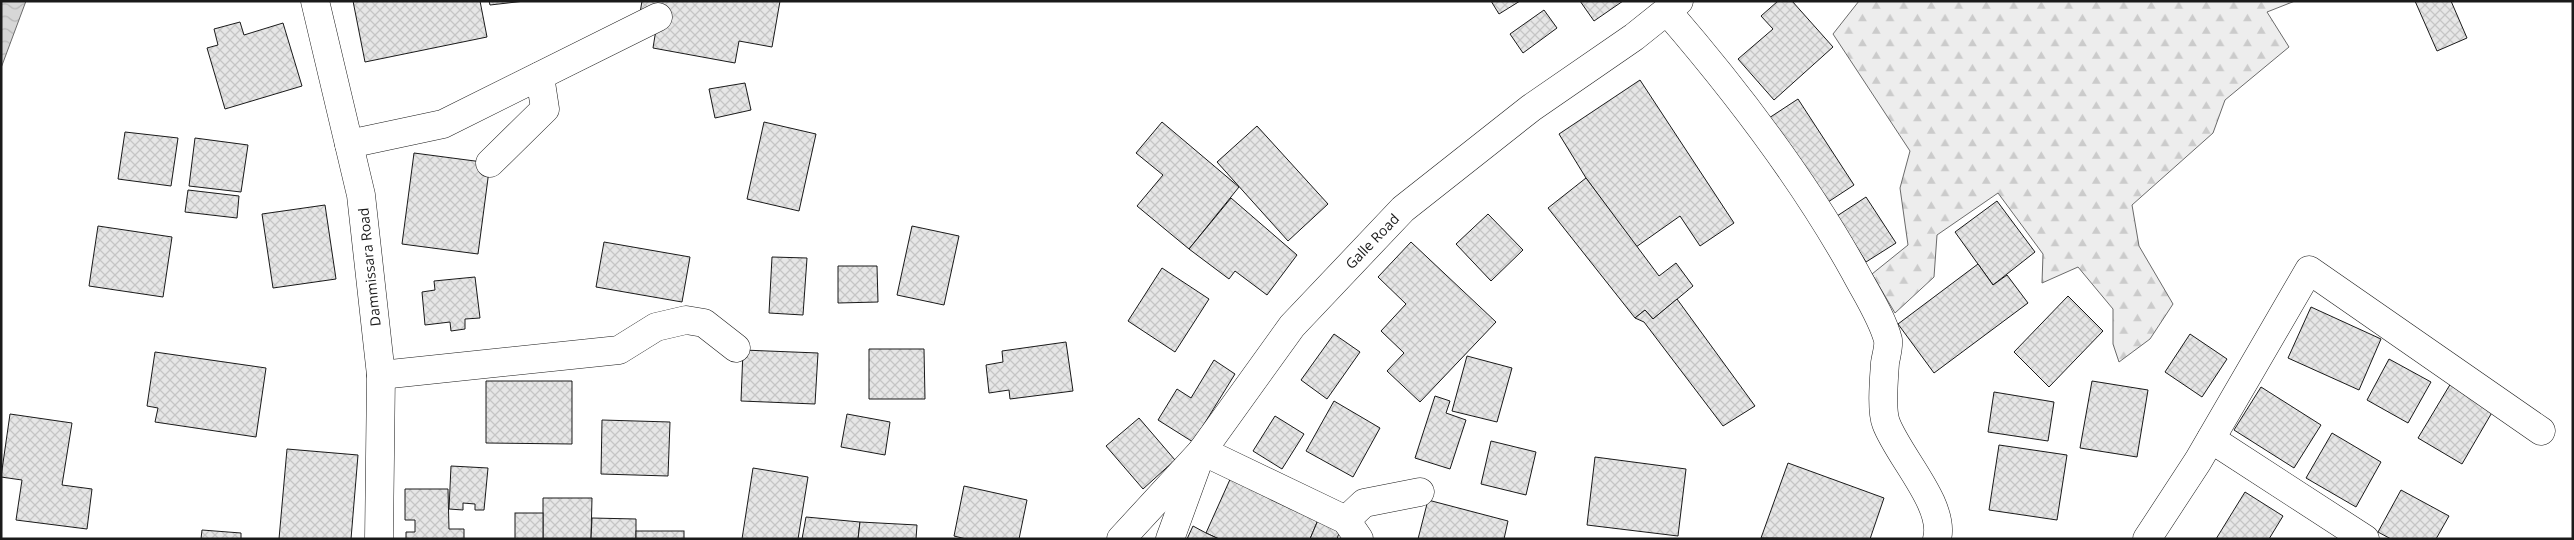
<svg xmlns="http://www.w3.org/2000/svg" width="2574" height="540" viewBox="0 0 2574 540" font-family="'Open Sans',sans-serif">
<style>
.forest{fill:url(#forest-firs);stroke:#6a6a6a}
.water{fill:url(#water-waves);stroke:#6a6a6a}
.building{fill:url(#building-cross-hatch);stroke:#1a1a1a}
.lines{fill:none;stroke-linecap:round;stroke-linejoin:round}
.minor-casing{stroke:#1a1a1a;stroke-width:29}
.highway-casing{stroke:#1a1a1a;stroke-width:29}
.minor{stroke:#fff;stroke-width:28}
.highway{stroke:#fff;stroke-width:28}
.labels{text-anchor:middle;dominant-baseline:central;stroke-width:4;stroke-linejoin:round;paint-order:stroke}
.street-label{font-size:14px;fill:#1a1a1a;stroke:#fff}
</style>
<defs>
<pattern id="forest-firs" width="22" height="20" patternUnits="userSpaceOnUse" patternTransform="scale(1.25)"><rect width="22" height="20" fill="#ededed"/><path d="M5 1l3.5 6h-7zM16 11l3.5 6h-7z" fill="#cbcbcb"/></pattern>
<pattern id="water-waves" width="16" height="10" patternUnits="userSpaceOnUse" patternTransform="scale(1.25)"><rect width="16" height="10" fill="#d7d7d7"/><path d="M0 5q4-4 8 0t8 0" fill="none" stroke="#b8b8b8"/></pattern>
<pattern id="building-cross-hatch" width="8" height="8" patternUnits="userSpaceOnUse" patternTransform="scale(1.25)"><rect width="8" height="8" fill="#e6e6e6"/><path d="M0 0l8 8M0 8l8-8" fill="none" stroke="#c5c5c5"/></pattern>
</defs>
<rect width="100%" height="100%" fill="#fff"/>
<polygon class="forest" points="1859,1 2295,1 2267,12 2289,47 2225,100 2213,133 2132,205 2139,246 2173,304 2150,339 2119,362 2113,344 2113,309 2078,267 2042,283 2043,254 1998,193 1937,235 1934,277 1895,313 1872,274 1908,245 1900,188 1910,151 1833,34"/>
<polygon class="water" points="1,1 26,1 1,68"/>
<g class="building">
<polygon points="353,1 480,1 487,37 365,62"/>
<polygon points="489,1 525,1 490,5"/>
<polygon points="642,1 780,1 772,47 739,41 735,63 653,48 658,17 640,13"/>
<polygon points="1491,1 1520,1 1499,14"/>
<polygon points="1580,1 1623,1 1594,21"/>
<polygon points="1778,1 1792,1 1833,47 1774,100 1738,59 1773,29 1761,16"/>
<polygon points="2415,1 2451,1 2467,38 2437,51"/>
<polygon points="1544,10 1557,28 1523,53 1510,34"/>
<polygon points="240,22 244,35 283,23 302,86 225,109 207,48 218,45 214,29"/>
<polygon points="1640,80 1734,223 1700,246 1680,216 1636,247 1586,178 1559,134"/>
<polygon points="745,83 751,110 715,118 709,89"/>
<polygon points="1798,99 1854,185 1825,204 1769,118"/>
<polygon points="764,122 816,134 799,211 747,199"/>
<polygon points="1162,122 1239,187 1189,249 1137,206 1163,175 1136,153"/>
<polygon points="1257,126 1328,204 1288,241 1217,162"/>
<polygon points="125,132 178,138 171,186 118,179"/>
<polygon points="195,138 248,145 241,192 189,186"/>
<polygon points="414,153 490,163 478,254 402,244"/>
<polygon points="1586,178 1659,276 1676,263 1693,286 1653,319 1645,310 1635,318 1548,208"/>
<polygon points="188,190 239,196 237,218 185,212"/>
<polygon points="1866,197 1896,243 1866,262 1837,216"/>
<polygon points="1231,198 1297,255 1267,295 1235,271 1229,279 1189,249"/>
<polygon points="1997,201 2035,252 1993,285 1955,232"/>
<polygon points="325,205 336,279 273,288 262,214"/>
<polygon points="1488,214 1523,250 1491,281 1456,244"/>
<polygon points="98,226 172,237 163,297 89,286"/>
<polygon points="912,226 959,236 944,305 897,295"/>
<polygon points="604,242 690,257 682,302 596,287"/>
<polygon points="1411,242 1496,322 1420,402 1387,371 1404,353 1381,331 1406,304 1378,277"/>
<polygon points="772,257 807,258 803,315 769,313"/>
<polygon points="1978,264 1993,285 2007,275 2028,303 1934,373 1898,324"/>
<polygon points="838,266 877,266 878,302 838,303"/>
<polygon points="1162,268 1209,299 1175,352 1128,321"/>
<polygon points="475,277 480,318 465,319 465,329 451,331 450,322 425,325 422,292 435,290 434,281"/>
<polygon points="2068,296 2103,331 2049,387 2014,352"/>
<polygon points="1677,299 1755,406 1723,426 1644,322 1635,318 1645,310 1653,319"/>
<polygon points="2311,307 2381,339 2359,390 2288,358"/>
<polygon points="1334,334 1360,352 1327,399 1301,380"/>
<polygon points="2190,334 2227,359 2202,397 2165,372"/>
<polygon points="1066,342 1073,391 1010,399 1009,390 989,393 986,365 1003,362 1002,351"/>
<polygon points="869,349 924,349 925,399 869,399"/>
<polygon points="743,350 818,353 815,404 741,401"/>
<polygon points="155,352 266,368 256,437 155,422 158,408 147,406"/>
<polygon points="1467,356 1512,368 1497,422 1452,411"/>
<polygon points="2389,359 2431,382 2408,423 2367,400"/>
<polygon points="1214,360 1235,374 1193,442 1158,420 1177,389 1191,398"/>
<polygon points="486,381 572,381 572,444 486,443"/>
<polygon points="2092,381 2148,390 2137,457 2080,448"/>
<polygon points="2451,383 2494,409 2462,464 2418,438"/>
<polygon points="2261,387 2321,425 2294,468 2234,430"/>
<polygon points="1994,392 2054,402 2048,441 1988,432"/>
<polygon points="1435,396 1450,401 1446,413 1466,420 1450,469 1415,458"/>
<polygon points="1334,401 1380,428 1353,477 1306,451"/>
<polygon points="10,414 72,423 62,485 92,489 87,529 16,520 22,480 1,477"/>
<polygon points="847,414 890,422 885,455 841,447"/>
<polygon points="1275,416 1304,434 1282,469 1253,451"/>
<polygon points="1139,418 1175,460 1143,489 1106,446"/>
<polygon points="602,420 670,422 668,476 601,474"/>
<polygon points="2332,433 2381,462 2356,507 2306,478"/>
<polygon points="1491,441 1536,452 1526,495 1481,484"/>
<polygon points="1999,445 2067,455 2057,520 1989,510"/>
<polygon points="287,449 358,455 351,539 279,539"/>
<polygon points="1595,457 1686,469 1678,536 1587,525"/>
<polygon points="1788,463 1884,498 1870,539 1761,538"/>
<polygon points="451,466 488,468 484,510 475,510 475,504 463,503 463,510 449,509"/>
<polygon points="753,468 808,477 798,539 742,539"/>
<polygon points="1232,475 1318,520 1310,539 1219,539 1206,533"/>
<polygon points="964,486 1027,500 1019,539 966,539 954,536"/>
<polygon points="405,489 448,489 449,529 464,529 464,539 406,539 406,532 415,532 415,520 405,520"/>
<polygon points="2401,490 2449,516 2436,539 2391,539 2378,532"/>
<polygon points="2245,492 2283,516 2269,539 2216,539"/>
<polygon points="543,498 592,498 591,539 543,539"/>
<polygon points="1428,500 1508,521 1504,539 1418,539"/>
<rect x="515" y="513" width="28" height="26"/>
<polygon points="806,517 860,522 858,539 802,539"/>
<polygon points="592,518 636,519 636,539 591,539"/>
<polygon points="1318,520 1340,530 1337,539 1310,539"/>
<polygon points="860,522 917,525 916,539 858,539"/>
<polygon points="1193,526 1206,533 1219,539 1187,539"/>
<polygon points="202,530 241,533 241,539 201,539"/>
<rect x="636" y="531" width="48" height="8"/>
</g>
<g class="lines">
<g class="minor-casing">
<g id="minor">
<polyline points="315,1 361,195 381,375 379,539"/>
<path d="M 1667,11 C 1737,92 1803,178 1855,272 C 1866,293 1882,317 1888,340 C 1889,347 1886,356 1885,363 C 1884,378 1881,410 1886,423 C 1898,456 1946,505 1937,539"/>
<polyline points="349,144 443,124 658,17"/>
<polyline points="490,163 545,109 540,76"/>
<polyline points="381,375 619,350 656,327 686,320 704,323 736,348"/>
<polyline points="2211,439 2365,539"/>
<polyline points="1346,520 1364,503 1420,492"/>
<polyline points="1170,539 1202,451 1346,520 1359,539"/>
<polyline points="2147,539 2198,461 2309,270 2541,431"/>
</g>
</g>
<g class="highway-casing">
<polyline id="highway" points="1121,539 1202,451 1292,326 1403,209 1531,108 1634,37 1679,1"/>
</g>
<use href="#minor" class="minor"/>
<use href="#highway" class="highway"/>
</g>
<g class="labels">
<g class="street-label">
<text transform="translate(1372 241) rotate(-46)">Galle Road</text>
<text transform="translate(369 267) rotate(-96)">Dammissara Road</text>
</g>
</g>
<rect width="2574" height="540" fill="none" stroke="#1a1a1a" stroke-width="5"/>
</svg>
